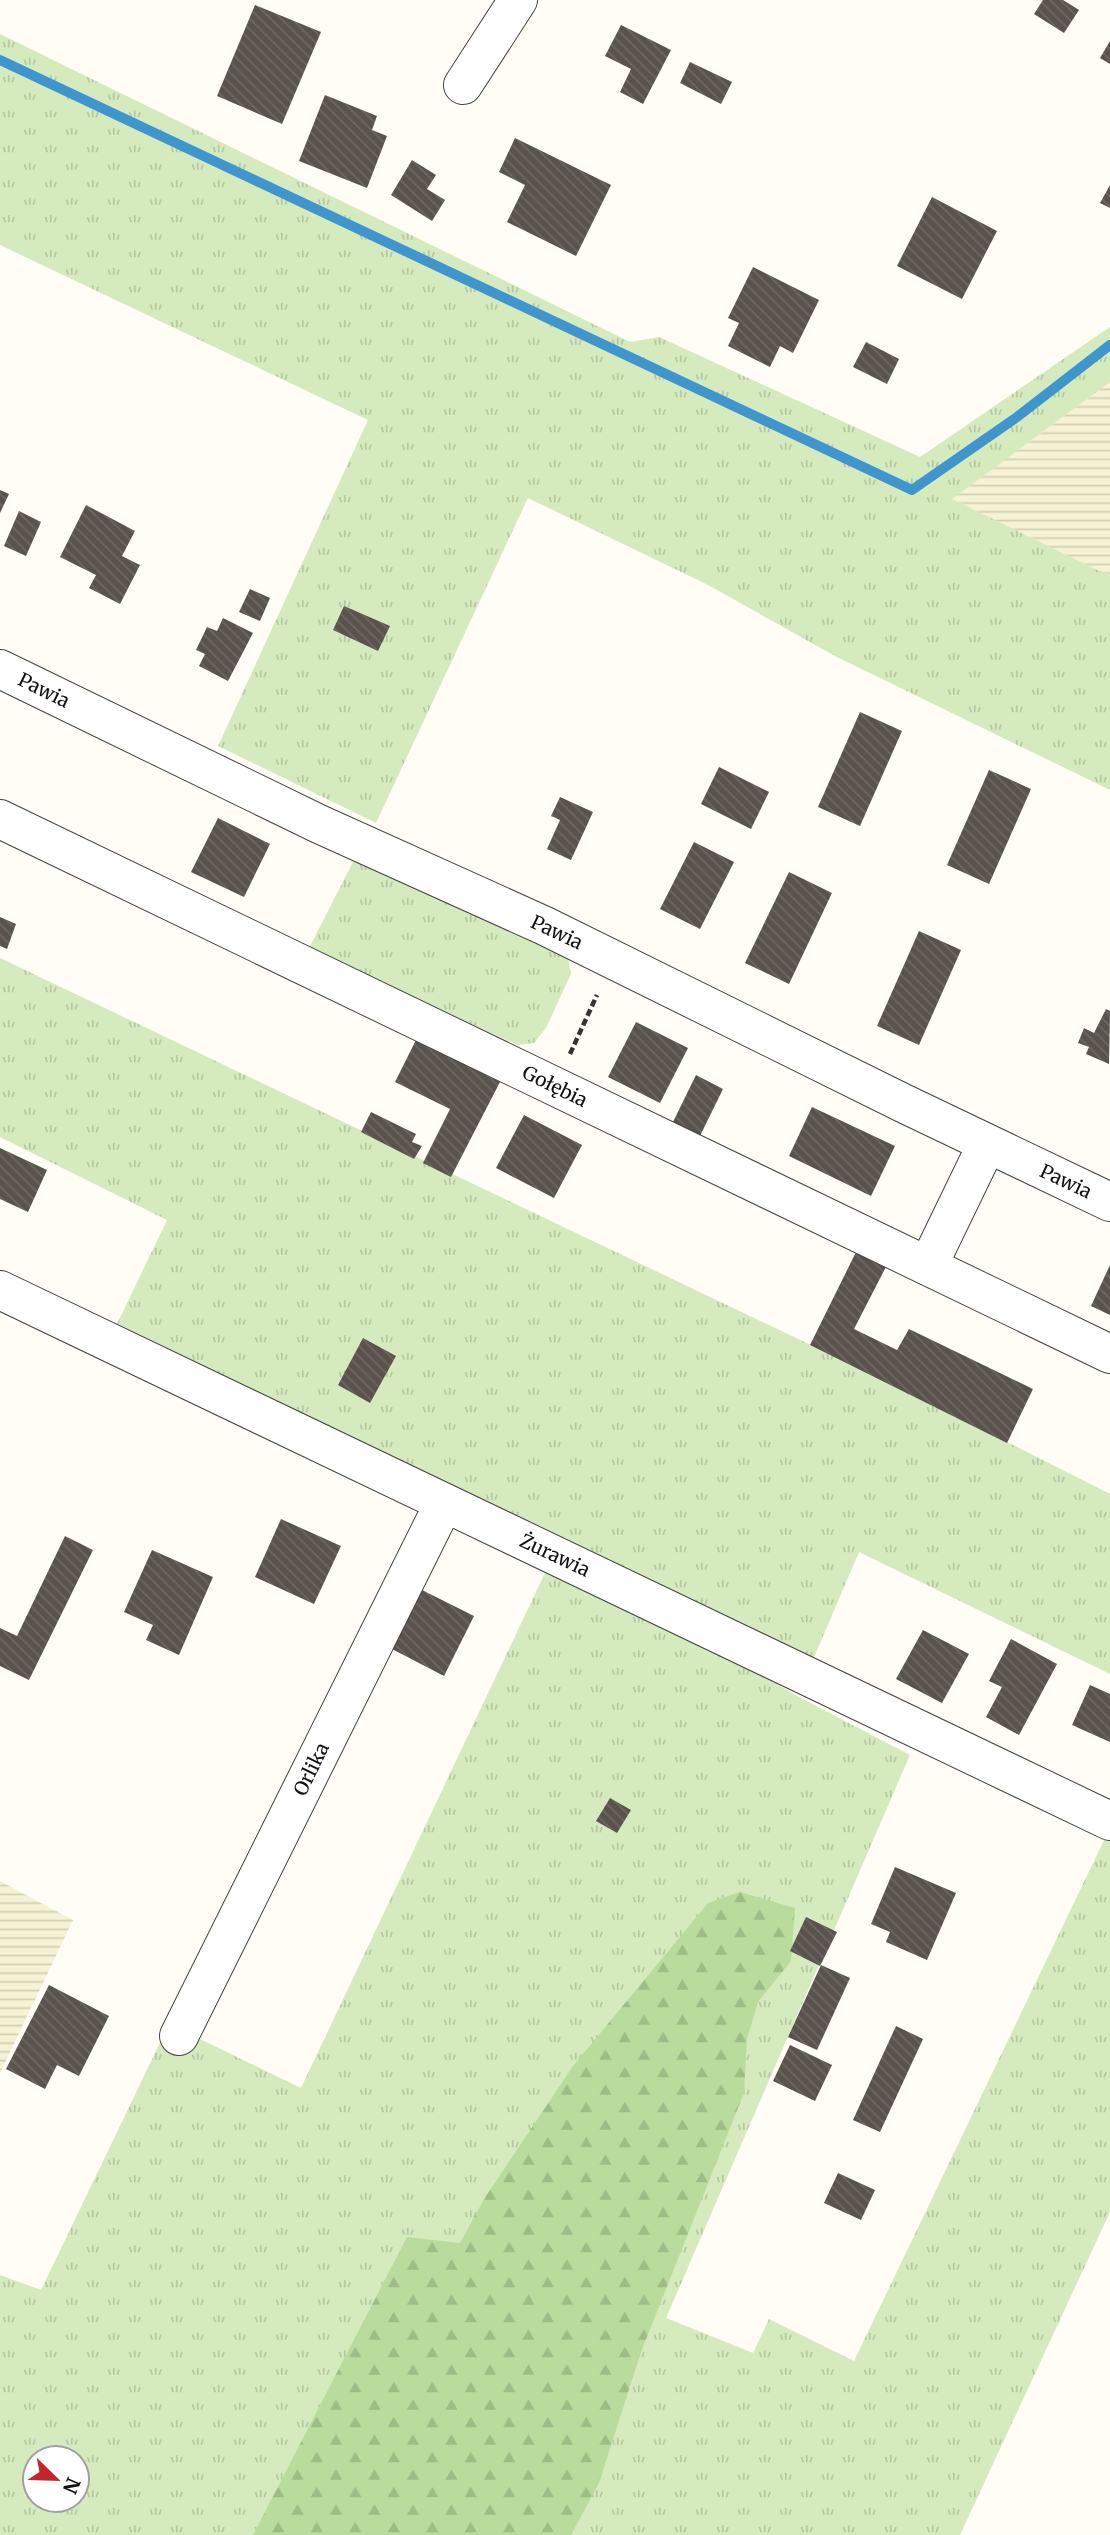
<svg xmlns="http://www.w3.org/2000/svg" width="1110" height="2535" viewBox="0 0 1110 2535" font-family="Merriweather,serif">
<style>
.farmland{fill:url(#farmland-rules)}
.grass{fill:url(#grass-tufts);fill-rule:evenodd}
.forest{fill:url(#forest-firs)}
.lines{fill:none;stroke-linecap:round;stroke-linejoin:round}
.stream{stroke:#3f96cf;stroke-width:10}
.building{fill:url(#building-back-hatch)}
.minor-casing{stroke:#444;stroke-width:40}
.path{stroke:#333;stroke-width:4.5;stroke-dasharray:7 3.5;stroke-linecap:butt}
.minor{stroke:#fff;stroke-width:38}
.labels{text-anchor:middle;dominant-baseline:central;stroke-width:7;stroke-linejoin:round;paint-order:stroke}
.street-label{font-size:19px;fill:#111;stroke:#fff}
</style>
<defs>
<pattern id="farmland-rules" width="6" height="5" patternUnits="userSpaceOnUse" patternTransform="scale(1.75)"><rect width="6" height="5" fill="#f6f3d4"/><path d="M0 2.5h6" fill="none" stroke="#d2cfb5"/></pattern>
<pattern id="grass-tufts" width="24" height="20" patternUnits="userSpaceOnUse" patternTransform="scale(1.75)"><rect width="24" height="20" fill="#d5ebbd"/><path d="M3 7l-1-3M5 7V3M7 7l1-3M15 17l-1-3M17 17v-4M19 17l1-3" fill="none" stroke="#b6c8a1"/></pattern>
<pattern id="forest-firs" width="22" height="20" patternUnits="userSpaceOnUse" patternTransform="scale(1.75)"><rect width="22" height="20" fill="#b9dc9c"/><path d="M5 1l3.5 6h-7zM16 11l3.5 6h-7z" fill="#9ebc85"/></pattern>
<pattern id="building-back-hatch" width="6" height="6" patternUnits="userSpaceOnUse" patternTransform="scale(1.75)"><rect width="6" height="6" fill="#5a524d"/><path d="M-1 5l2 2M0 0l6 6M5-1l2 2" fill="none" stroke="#6d6662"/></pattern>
</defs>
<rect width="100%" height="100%" fill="#fffdf5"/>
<g class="farmland">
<polygon points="1110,382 1110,576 951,499"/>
<polygon points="0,1881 73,1920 0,2073"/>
</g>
<g class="grass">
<polygon points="0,34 630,342 659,337 920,457 1110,327 1110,382 952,499 1110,576 1110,790 835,656 708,585 528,498 376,823 218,746 368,420 0,245"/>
<polygon points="354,860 568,958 571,974 546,1028 534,1043 518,1045 308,950"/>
<polygon points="0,958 882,1379 1110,1494 1110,1674 859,1552 812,1662 117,1324 167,1220 0,1137"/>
<path d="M 545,1573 L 751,1668 L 797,1696 L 910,1755 L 666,2318 L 753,2353 L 769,2319 L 854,2361 L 1107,1834 L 1110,1835 L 1110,2212 L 960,2535 L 0,2535 L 0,2275 L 41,2290 L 169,2024 L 301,2088 ZM 35,2458 L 77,2458 L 77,2500 L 35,2500 Z"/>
</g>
<polygon class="forest" points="740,1892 795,1908 791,1961 758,2002 747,2039 744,2093 641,2352 599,2483 571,2535 253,2535 407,2237 460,2243 484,2199 573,2066 708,1903"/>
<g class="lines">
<polyline class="stream" points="0,60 912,490 1017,417 1110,345"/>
</g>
<g class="building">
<polygon points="1043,0 1063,0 1079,10 1064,33 1034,14"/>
<polygon points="255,5 321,32 282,124 217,96"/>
<polygon points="621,25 671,50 643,104 620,92 631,69 605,56"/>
<polygon points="1110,41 1110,64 1100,58"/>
<polygon points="690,62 732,82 721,104 680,83"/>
<polygon points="325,95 377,116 372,130 387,136 367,188 299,161"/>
<polygon points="515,138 611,185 576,256 507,222 525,185 499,172"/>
<polygon points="412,160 436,175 427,189 445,200 432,221 391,195"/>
<polygon points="1110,185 1110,208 1100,203"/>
<polygon points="932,197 997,231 962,299 897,266"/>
<polygon points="753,267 819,300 793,353 780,346 770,367 728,346 739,323 728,318"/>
<polygon points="866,342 899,359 887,384 853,367"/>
<polygon points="0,490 9,494 0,513"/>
<polygon points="86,505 135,531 122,556 140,565 120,604 89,588 96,575 60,557"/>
<polygon points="19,511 41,522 26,556 4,546"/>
<polygon points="250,589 270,598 260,621 239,612"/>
<polygon points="344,606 390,626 378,651 333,630"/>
<polygon points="223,618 253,633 228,681 199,666 205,654 196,650 207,627 217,631"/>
<polygon points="860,712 902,731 860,826 818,807"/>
<polygon points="719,767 769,792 751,829 701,804"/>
<polygon points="989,770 1031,789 989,884 947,865"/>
<polygon points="560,797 593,812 571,860 547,849 560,820 551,816"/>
<polygon points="218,818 270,844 244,897 191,872"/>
<polygon points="694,842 734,862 700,929 660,909"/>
<polygon points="789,872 832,893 789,984 745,963"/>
<polygon points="0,917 16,924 7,949 0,946"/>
<polygon points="919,931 961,950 919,1045 877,1026"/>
<polygon points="1106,1009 1110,1011 1109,1064 1086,1054 1089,1047 1078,1043 1084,1028 1094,1033"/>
<polygon points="636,1022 688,1048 660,1103 608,1077"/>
<polygon points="416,1040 500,1082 451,1177 423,1163 450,1109 395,1082"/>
<polygon points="696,1075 723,1089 699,1138 672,1124"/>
<polygon points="812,1107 895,1146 871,1196 789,1156"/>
<polygon points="371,1112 416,1134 412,1142 422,1146 414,1159 361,1132"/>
<polygon points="524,1115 582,1145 554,1198 496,1168"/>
<polygon points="0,1148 47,1170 28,1212 0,1199"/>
<polygon points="859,1246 889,1261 854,1329 897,1350 909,1329 1033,1389 1007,1443 810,1345"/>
<polygon points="1110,1265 1110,1315 1091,1306"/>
<polygon points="363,1338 396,1356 370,1403 338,1385"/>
<polygon points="281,1519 341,1546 314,1604 255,1577"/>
<polygon points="65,1536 93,1550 29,1680 0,1666 0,1628 17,1636"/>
<polygon points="152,1550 213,1577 179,1655 146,1640 153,1625 124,1612"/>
<polygon points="422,1590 474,1616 444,1676 392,1649"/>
<polygon points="923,1630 969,1654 942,1703 896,1679"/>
<polygon points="1011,1639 1057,1664 1019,1735 986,1717 1002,1687 989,1681"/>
<polygon points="1090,1685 1110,1694 1110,1742 1072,1725"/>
<polygon points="610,1798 631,1810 617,1833 596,1821"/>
<polygon points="895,1867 956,1893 927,1960 886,1942 890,1932 871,1924"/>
<polygon points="806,1917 837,1932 820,1966 790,1951"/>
<polygon points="821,1965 850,1978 817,2050 788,2037"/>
<polygon points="49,1985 109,2016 79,2076 57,2065 45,2089 6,2069"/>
<polygon points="896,2026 923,2039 880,2132 853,2120"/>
<polygon points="790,2045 832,2065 815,2101 773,2081"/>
<polygon points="838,2173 875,2190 861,2220 824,2203"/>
</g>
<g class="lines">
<g class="minor-casing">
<g id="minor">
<polyline points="463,85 518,0"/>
<polyline points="0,669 319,824 545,926 905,1104 1110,1202"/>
<polyline points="0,819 1110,1354"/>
<polyline points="928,1266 987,1144"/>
<polyline points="0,1290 1110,1821"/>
<polyline points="179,2036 444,1503"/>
</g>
</g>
<polyline class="path" points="570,1054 597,995"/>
<use href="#minor" class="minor"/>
</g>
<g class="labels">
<g class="street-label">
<text transform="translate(44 690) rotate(26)">Pawia</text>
<text transform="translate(557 932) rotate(25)">Pawia</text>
<text transform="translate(555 1086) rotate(26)">Gołębia</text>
<text transform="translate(1066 1181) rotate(25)">Pawia</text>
<text transform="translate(555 1555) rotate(25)">Żurawia</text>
<text transform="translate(311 1769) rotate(-64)">Orlika</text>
</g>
</g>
<g transform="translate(56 2479) rotate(113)"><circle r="33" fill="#ffffff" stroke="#a0a0a0" stroke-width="2"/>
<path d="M0-5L12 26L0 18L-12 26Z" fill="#c4262e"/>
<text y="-10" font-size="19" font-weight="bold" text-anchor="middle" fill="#111111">N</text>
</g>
</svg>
